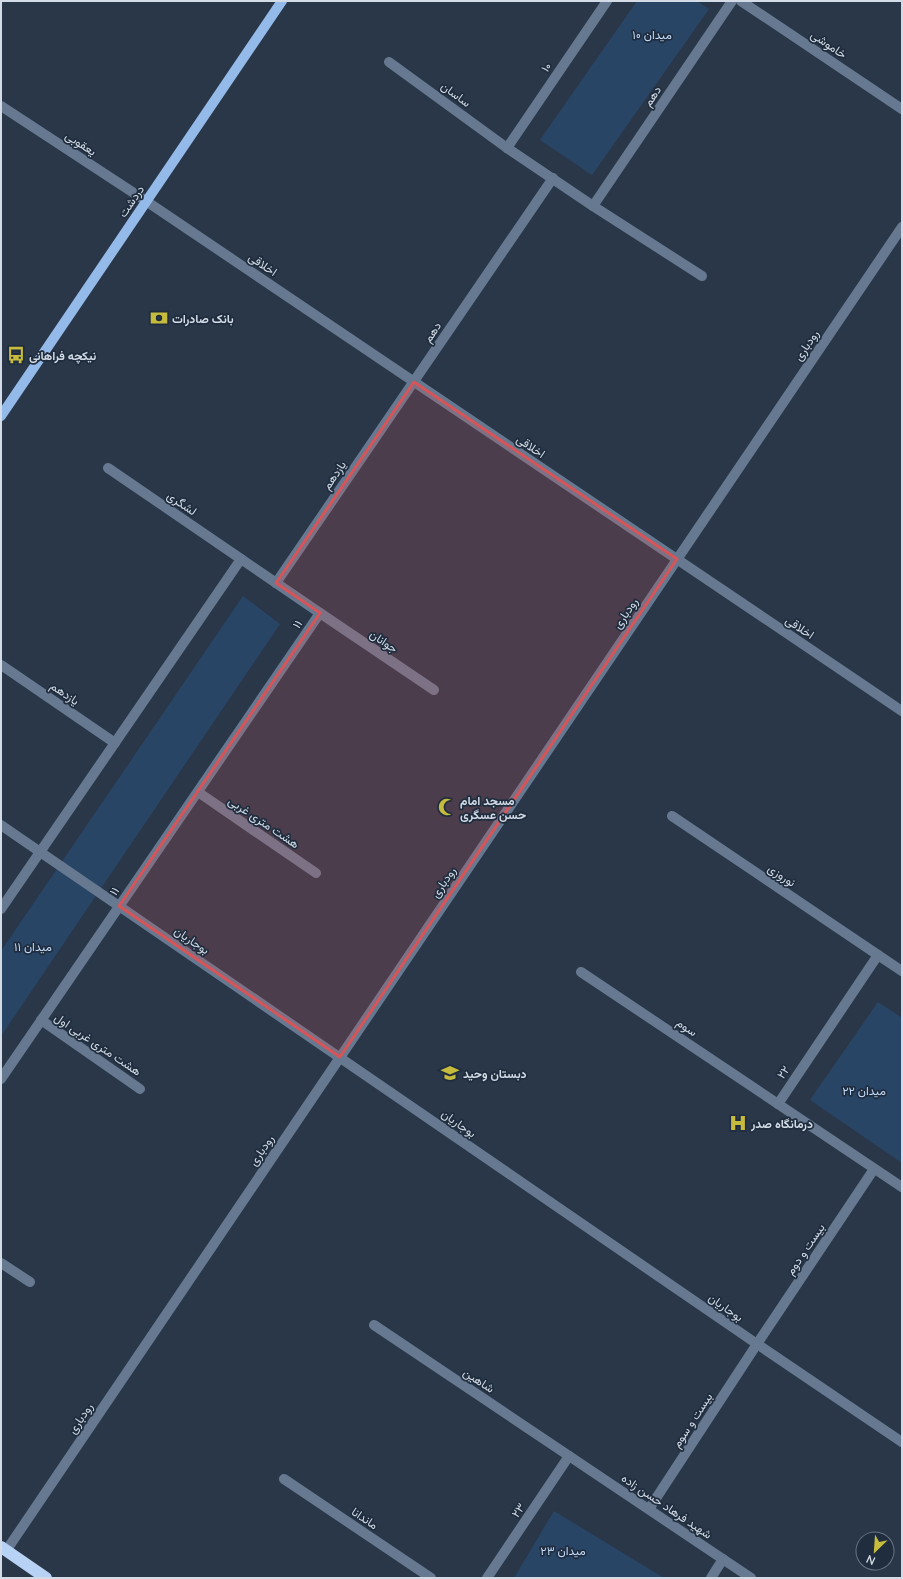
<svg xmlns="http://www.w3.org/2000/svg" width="903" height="1579" viewBox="0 0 903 1579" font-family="Lato,Vazirmatn,sans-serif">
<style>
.green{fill:#294566}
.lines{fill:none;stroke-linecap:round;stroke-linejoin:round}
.minor{stroke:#667990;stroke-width:10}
.major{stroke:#94bae9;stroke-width:10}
.highway{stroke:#b7d2f4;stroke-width:12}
.marked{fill:#d55558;fill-opacity:0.2;stroke:#d55558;stroke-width:3;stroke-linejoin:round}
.labels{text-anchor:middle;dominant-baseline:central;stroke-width:3.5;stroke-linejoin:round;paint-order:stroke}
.park-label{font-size:12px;fill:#c2daf9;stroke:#1f2d3e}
.street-label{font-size:12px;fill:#d2dbe6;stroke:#1f2d3e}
.poi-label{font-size:12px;font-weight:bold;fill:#d2dbe6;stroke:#1f2d3e;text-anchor:start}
</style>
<rect width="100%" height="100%" fill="#293749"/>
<g class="green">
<polygon points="637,1 697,1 709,9 592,175 540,140"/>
<polygon points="243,596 280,624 1,1036 1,951"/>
<polygon points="878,1002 902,1018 902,1163 810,1100"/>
<polygon points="554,1511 664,1578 514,1578"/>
</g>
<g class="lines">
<g class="minor">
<polyline points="741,1 902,109"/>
<polyline points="389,62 507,148 593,206 702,276"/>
<polyline points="1,106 146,201 902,711"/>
<polyline points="507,148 607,1"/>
<polyline points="593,206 732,1"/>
<polyline points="108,468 241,559"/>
<polyline points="276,583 553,178"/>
<polyline points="320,613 434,690"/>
<polyline points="1,665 115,743"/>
<polyline points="198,792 316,873"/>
<polyline points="672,816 878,955"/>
<polyline points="1,825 757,1344 902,1442"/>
<polyline points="1,909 241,559 320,613 1,1079"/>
<polyline points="581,972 902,1187"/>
<polyline points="41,1020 140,1089"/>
<polyline points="778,1104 878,955 902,971"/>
<polyline points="1,1263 30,1282"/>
<polyline points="374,1325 751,1578"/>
<polyline points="284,1479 431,1578"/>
<polyline points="649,1509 757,1344 874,1169"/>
<polyline points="6,1551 902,227"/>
<polyline points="487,1578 569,1456"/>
<polyline points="711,1578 723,1559"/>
</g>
<polyline class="major" points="1,416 282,1"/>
<polyline class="highway" points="1,1547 46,1578"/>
</g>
<path class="marked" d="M 414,382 L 677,559 L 340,1057 L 119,906 L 320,613 L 276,583 Z"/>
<defs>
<g id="bank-bare" transform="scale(1.38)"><path d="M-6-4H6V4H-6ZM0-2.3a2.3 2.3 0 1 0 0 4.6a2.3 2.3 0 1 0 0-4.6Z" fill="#c6bb3c" stroke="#1f2d3e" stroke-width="2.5" paint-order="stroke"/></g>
<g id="bus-bare" transform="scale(1.38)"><path d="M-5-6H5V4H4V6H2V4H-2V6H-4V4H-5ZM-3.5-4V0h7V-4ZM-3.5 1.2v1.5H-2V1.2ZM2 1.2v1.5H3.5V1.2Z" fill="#c6bb3c" stroke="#1f2d3e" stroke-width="2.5" paint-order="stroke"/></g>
<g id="mosque-bare" transform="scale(1.38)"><path d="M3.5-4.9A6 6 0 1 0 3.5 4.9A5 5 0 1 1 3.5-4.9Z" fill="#c6bb3c" stroke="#1f2d3e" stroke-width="2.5" paint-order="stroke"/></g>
<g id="school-bare" transform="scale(1.38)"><path d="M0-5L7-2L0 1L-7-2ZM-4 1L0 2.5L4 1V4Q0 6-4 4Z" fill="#c6bb3c" stroke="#1f2d3e" stroke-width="2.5" paint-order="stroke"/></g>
<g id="hospital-bare" transform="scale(1.38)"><path d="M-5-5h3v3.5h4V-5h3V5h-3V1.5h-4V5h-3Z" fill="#c6bb3c" stroke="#1f2d3e" stroke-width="2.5" paint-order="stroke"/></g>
</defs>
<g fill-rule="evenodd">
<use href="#bank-bare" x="159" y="318"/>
<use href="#bus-bare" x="16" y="355"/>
<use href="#mosque-bare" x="447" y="807"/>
<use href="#school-bare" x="450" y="1073"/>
<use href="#hospital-bare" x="738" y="1123"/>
</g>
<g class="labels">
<g class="park-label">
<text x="652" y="34">میدان ۱۰</text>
<text x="33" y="946">میدان ۱۱</text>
<text x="864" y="1090">میدان ۲۲</text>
<text x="563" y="1550">میدان ۲۳</text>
</g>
<g class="street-label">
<text transform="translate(829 44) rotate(34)">خاموشی</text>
<text transform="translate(546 67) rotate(-56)">۱۰</text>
<text transform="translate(456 94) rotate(36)">ساسان</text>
<text transform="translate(652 96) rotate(-56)">دهم</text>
<text transform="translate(81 143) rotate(33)">یعقوبی</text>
<text transform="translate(131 201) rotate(-56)">دردشت</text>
<text transform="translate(263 264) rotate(34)">اخلاقی</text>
<text transform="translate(432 332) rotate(-56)">دهم</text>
<text transform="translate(806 345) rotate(-56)">رودباری</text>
<text transform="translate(531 446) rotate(34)">اخلاقی</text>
<text transform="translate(334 475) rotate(-56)">یازدهم</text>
<text transform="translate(182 503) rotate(34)">لشگری</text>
<text transform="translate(625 613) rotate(-56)">رودباری</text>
<text transform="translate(297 624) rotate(-56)">۱۱</text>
<text transform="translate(800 627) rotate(34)">اخلاقی</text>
<text transform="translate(384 641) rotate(34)">جوانان</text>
<text transform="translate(65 693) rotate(34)">یازدهم</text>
<text transform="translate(264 822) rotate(34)">هشت متری غربی</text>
<text transform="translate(782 875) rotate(34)">نوروزی</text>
<text transform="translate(443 882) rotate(-56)">رودباری</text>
<text transform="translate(114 891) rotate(-56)">۱۱</text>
<text transform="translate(192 940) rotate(34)">بوجاریان</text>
<text transform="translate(687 1027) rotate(34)">سوم</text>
<text transform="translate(98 1044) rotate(34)">هشت متری غربی اول</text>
<text transform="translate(783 1072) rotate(-56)">۲۲</text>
<text transform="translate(459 1123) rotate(35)">بوجاریان</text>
<text transform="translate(261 1150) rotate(-56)">رودباری</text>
<text transform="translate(805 1249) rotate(-56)">بیست و دوم</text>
<text transform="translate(726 1307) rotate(35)">بوجاریان</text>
<text transform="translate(479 1380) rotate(34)">شاهین</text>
<text transform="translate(80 1418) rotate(-56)">رودباری</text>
<text transform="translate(692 1420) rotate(-57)">بیست و سوم</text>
<text transform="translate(667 1506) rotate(34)">شهید فرهاد حسن زاده</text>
<text transform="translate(518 1510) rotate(-56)">۲۳</text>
<text transform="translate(365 1518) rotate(34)">ماندانا</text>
</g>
<g class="poi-label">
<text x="172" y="318">بانک صادرات</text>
<text x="29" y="355">نیکچه فراهانی</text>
<text x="460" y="800">مسجد امام<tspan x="460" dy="14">حسن عسگری</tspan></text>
<text x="463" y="1073">دبستان وحید</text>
<text x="751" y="1123">درمانگاه صدر</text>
</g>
</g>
<rect width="903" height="1579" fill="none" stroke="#d2dbe6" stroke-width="4"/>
<g transform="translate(875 1551) rotate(205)"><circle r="19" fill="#1f2d3e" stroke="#677381"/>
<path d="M0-3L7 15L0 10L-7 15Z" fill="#c6bb3c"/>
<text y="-6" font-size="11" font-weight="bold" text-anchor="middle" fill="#d2dbe6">N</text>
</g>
</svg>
